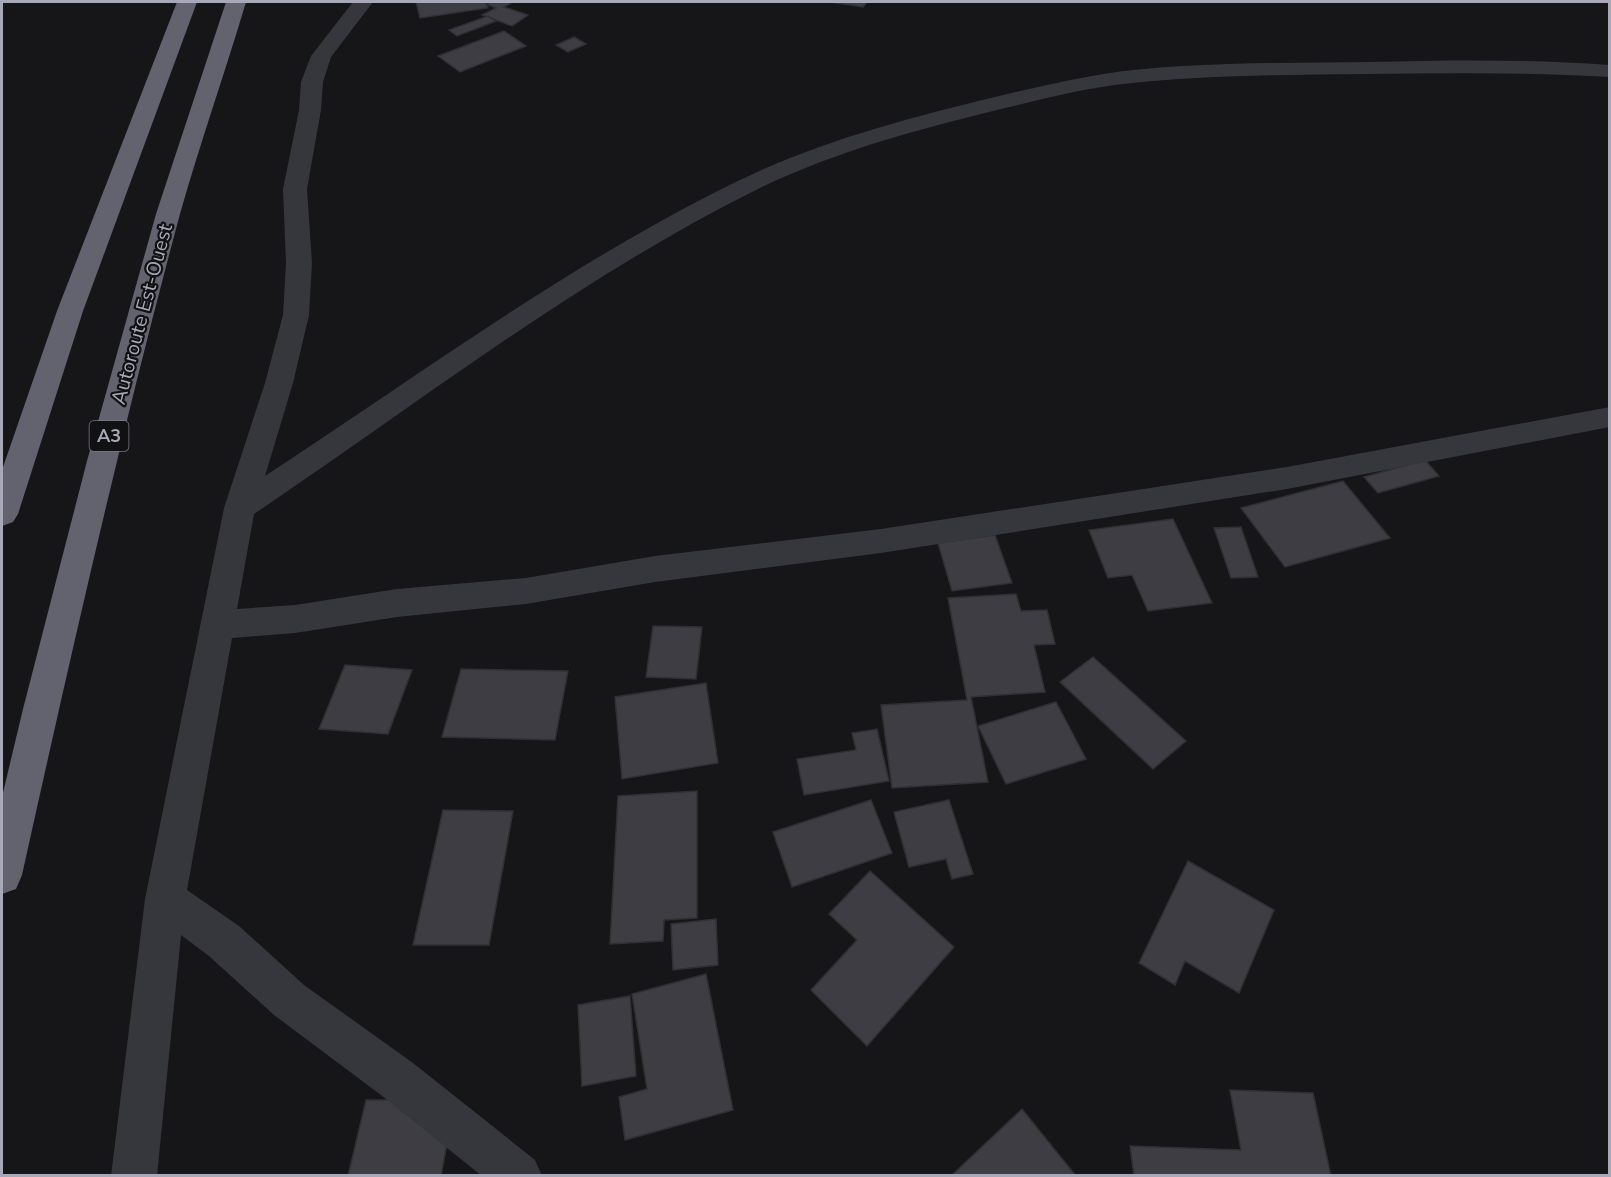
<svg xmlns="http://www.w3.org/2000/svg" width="1611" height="1177" viewBox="0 0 1611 1177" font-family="'Nunito Sans',sans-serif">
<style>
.building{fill:#3d3d43;stroke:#302f34;stroke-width:1.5}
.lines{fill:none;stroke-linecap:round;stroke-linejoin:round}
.street{fill:#36363d;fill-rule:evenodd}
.highway{fill:#62636e;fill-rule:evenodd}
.labels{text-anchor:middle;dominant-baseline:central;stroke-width:4.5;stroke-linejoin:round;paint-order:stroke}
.shield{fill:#111113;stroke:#7a7b87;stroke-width:1.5}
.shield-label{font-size:18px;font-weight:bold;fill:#a7a9b9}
.street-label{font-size:20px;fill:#a7a9b9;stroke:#111113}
</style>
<rect width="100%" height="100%" fill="#161618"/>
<g class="building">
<polygon points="416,2 486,2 488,8 420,18"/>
<polygon points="490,2 513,2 504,7 528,15 512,26 482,15 496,8 486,4"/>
<polygon points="830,2 867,2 863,7"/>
<polygon points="488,16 496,21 457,36 449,30"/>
<polygon points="504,31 526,46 460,72 438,56"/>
<polygon points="574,37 586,44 568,52 556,45"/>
<polygon points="1425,460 1439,476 1378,493 1364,477"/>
<polygon points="1343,481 1390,538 1285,567 1241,508"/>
<polygon points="1173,519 1212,603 1148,611 1132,575 1108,578 1089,530"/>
<polygon points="1241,527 1258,577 1231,578 1214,528"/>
<polygon points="995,535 1012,583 952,591 938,543"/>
<polygon points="1016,594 1021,611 1047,610 1055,644 1034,645 1045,692 971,697 988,782 892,788 881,705 967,700 948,598"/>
<polygon points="653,626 702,627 696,679 646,677"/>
<polygon points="1093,657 1186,741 1153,769 1060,682"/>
<polygon points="345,665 412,670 388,734 319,729"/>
<polygon points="461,669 568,671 555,740 442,737"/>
<polygon points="706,683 718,763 622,779 615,697"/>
<polygon points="1056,702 1086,759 1006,784 978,726"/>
<polygon points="877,729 889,781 804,795 797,759 856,750 852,733"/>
<polygon points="697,791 697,918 664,920 663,941 610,944 618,796"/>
<polygon points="871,800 892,853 792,887 773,832"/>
<polygon points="949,800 973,874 952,879 946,859 909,867 894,812"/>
<polygon points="443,810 513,811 489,945 413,945"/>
<polygon points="1188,861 1274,910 1239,993 1185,961 1175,985 1139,963"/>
<polygon points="870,871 954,947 867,1046 811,990 857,940 829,914"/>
<polygon points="716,919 718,965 673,970 671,924"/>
<polygon points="706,974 733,1110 625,1140 619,1097 647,1089 632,994"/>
<polygon points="630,996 636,1076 582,1086 578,1005"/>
<polygon points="1230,1090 1313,1093 1331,1176 1134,1176 1130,1146 1241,1150"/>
<polygon points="366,1100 455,1100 441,1176 348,1176"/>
<polygon points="1022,1109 1076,1176 951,1176"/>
</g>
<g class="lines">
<path class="street" d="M 353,2 L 373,2 L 331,57 L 323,82 L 321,110 L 307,189 L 312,263 L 309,315 L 293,383 L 265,476 C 421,374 571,262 740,180 C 821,141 908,118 995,97 C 1037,87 1080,77 1123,71 C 1204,62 1288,63 1370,62 C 1450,60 1530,59 1610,65 L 1610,77 C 1528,72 1447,73 1366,74 C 1286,75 1203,75 1123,84 C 1079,89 1036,101 993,111 C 912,131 831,153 756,190 C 577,279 419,403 254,514 L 237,609 L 295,605 L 397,589 L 526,578 L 655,556 L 881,529 L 1287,467 L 1610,407 L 1610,427 L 1287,489 L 881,553 L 655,582 L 526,604 L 397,617 L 295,633 L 232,638 L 187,890 L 239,926 L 304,985 L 413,1063 L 535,1160 L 542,1176 L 482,1176 L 381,1095 L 274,1015 L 209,956 L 181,935 L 157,1176 L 111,1176 L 145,899 L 224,508 L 265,383 L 283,315 L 286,263 L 283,189 L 299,110 L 301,82 L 311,56 Z"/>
<g class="highway">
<polygon points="177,2 197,2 83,311 18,514 13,522 2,526 2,470 57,311"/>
<path d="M 226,2 L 246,2 C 225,73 200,143 180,214 C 121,433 71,654 22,875 L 16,889 L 2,894 L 2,797 L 23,709 L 87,461 L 156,214 Z"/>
</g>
</g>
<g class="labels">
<rect class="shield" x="89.5" y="421" width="39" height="30" rx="4.5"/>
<g class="shield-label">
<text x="109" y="436">A3</text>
</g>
<g class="street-label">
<text transform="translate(142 314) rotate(-75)">Autoroute Est-Ouest</text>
</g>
</g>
<rect width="1611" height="1177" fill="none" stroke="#a7a9b9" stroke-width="6"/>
</svg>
